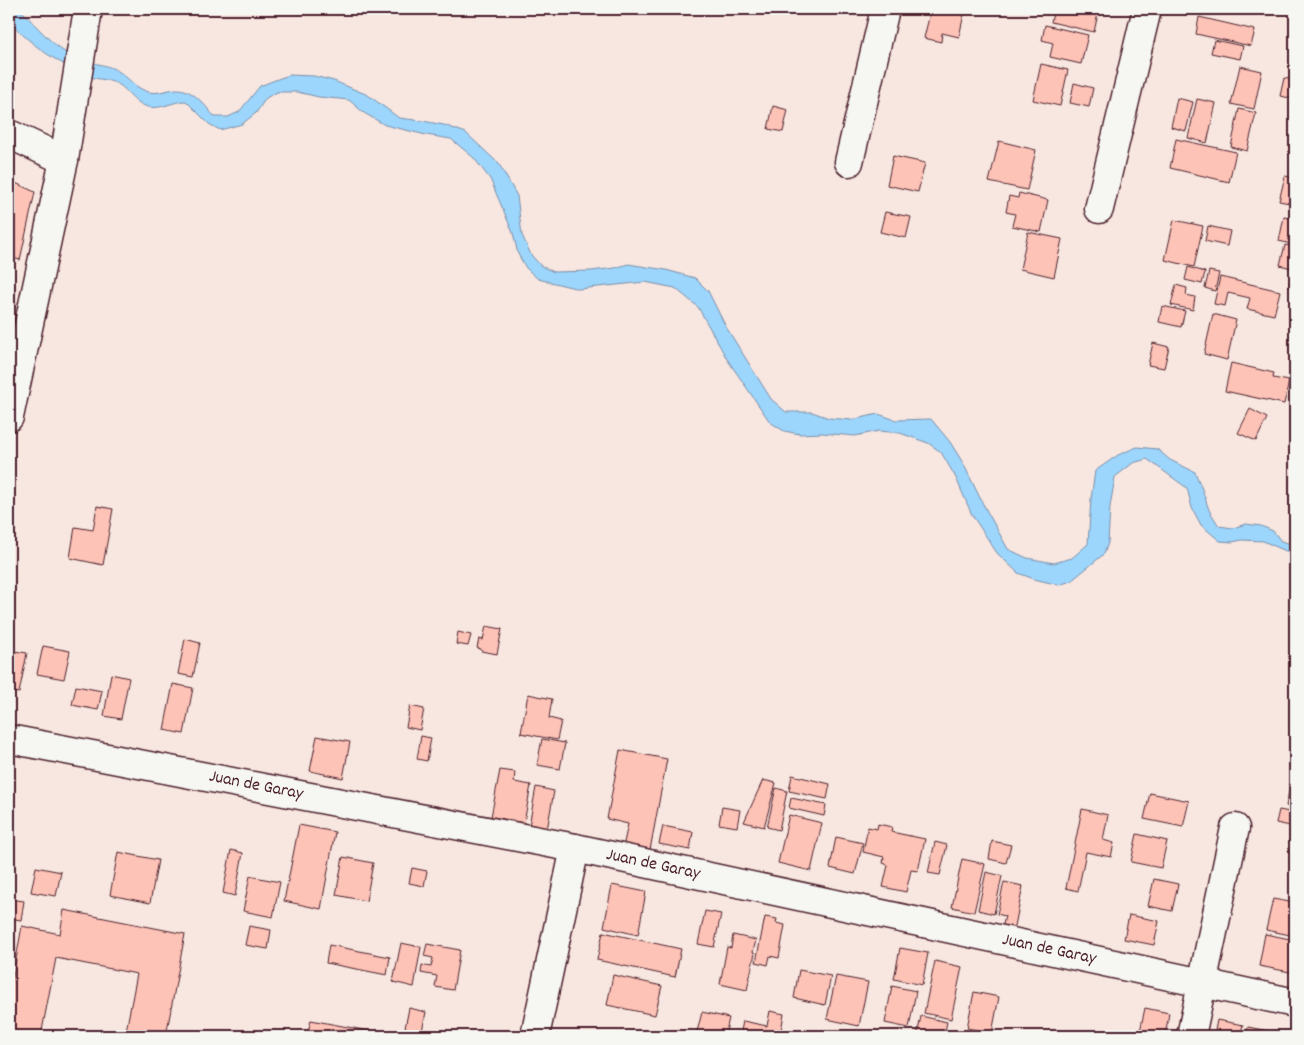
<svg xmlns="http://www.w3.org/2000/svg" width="1304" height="1045" viewBox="0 0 1304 1045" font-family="Dekko,sans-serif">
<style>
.water{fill:#9cd6fc;stroke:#7b8da8}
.building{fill:#fec3b7;stroke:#4a1f2b}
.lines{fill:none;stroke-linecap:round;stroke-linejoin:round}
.minor-casing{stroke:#4a1f2b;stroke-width:31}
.minor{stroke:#f6f6f2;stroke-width:28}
.labels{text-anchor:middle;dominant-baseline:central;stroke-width:4;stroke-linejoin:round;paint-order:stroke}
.street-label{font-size:18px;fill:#4a1f2b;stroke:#f6f6f2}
</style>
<rect width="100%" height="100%" fill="#f8e7e0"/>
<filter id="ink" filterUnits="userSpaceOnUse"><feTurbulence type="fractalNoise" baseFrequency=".02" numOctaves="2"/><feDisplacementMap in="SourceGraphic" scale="10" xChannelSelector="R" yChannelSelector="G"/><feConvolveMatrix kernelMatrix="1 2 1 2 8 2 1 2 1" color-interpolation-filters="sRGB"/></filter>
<g filter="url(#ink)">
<path class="water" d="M 9,9 L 20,9 C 34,23 56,50 74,57 C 88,64 105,63 118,71 C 128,77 134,87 146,91 C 156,95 165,90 176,89 C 193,88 205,106 215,117 L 228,117 L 239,112 L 260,86 L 275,80 L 289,75 L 314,76 L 334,81 L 368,95 L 399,118 L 423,121 L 444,125 L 466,133 L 499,164 L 517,196 L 522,235 L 531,255 L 541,266 L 554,272 L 591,271 L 615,268 L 628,264 L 666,270 L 695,278 L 708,291 L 726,327 L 771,399 L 786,412 L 812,412 L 829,418 L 852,420 L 878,414 L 896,420 L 931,419 L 950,442 L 963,463 L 983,504 L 1008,549 L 1027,558 L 1054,563 L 1072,558 L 1088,544 L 1091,499 L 1095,471 L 1118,455 L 1137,447 L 1157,449 L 1170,460 L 1195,472 L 1202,489 L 1209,510 L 1219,526 L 1233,528 L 1246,524 L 1261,526 L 1273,531 L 1281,541 L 1295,545 L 1295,555 L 1263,541 L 1242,540 L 1232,542 L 1220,541 L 1201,525 L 1192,508 L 1187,488 L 1147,459 L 1133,463 L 1115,477 L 1110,507 L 1108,543 L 1104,554 L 1071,581 L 1059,585 L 1034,579 L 1018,573 L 997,553 L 972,515 L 956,478 L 941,452 L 928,443 L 900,433 L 879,431 L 855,436 L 822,433 L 800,434 L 784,431 L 770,422 L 727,359 L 698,307 L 675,288 L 645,282 L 579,289 L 538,279 L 526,268 L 518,254 L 513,233 L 490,179 L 474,158 L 451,139 L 426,135 L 385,125 L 364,113 L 349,100 L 319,97 L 297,92 L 277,92 L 266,98 L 256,113 L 242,124 L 220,130 L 209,124 L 186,101 C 173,101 161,110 148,107 C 136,104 130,93 121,86 C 111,79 98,80 88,76 C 57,63 31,45 9,21 Z"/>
<g class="building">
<polygon points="931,9 965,9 959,37 942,33 941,42 924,38"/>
<polygon points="1054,9 1099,9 1094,32 1051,22"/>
<polygon points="1199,17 1255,30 1251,46 1196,34"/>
<polygon points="1045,25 1088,35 1081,64 1050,57 1053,43 1042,40"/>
<polygon points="1214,40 1243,46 1240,59 1211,53"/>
<polygon points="1041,64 1068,70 1060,106 1033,100"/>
<polygon points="1240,66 1262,71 1254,109 1231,104"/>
<polygon points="1284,78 1295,80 1295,99 1280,96"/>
<polygon points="1074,83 1093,88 1089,107 1070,103"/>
<polygon points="1177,98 1193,102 1186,131 1171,127"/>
<polygon points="1197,99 1216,103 1207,143 1188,138"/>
<polygon points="773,106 788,110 783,132 768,129"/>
<polygon points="1239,109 1256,113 1247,151 1231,147"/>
<polygon points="1176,139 1236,152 1229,182 1170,168"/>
<polygon points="999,141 1036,150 1027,190 989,182"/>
<polygon points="893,156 925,163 918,192 887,185"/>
<polygon points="1285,176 1295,178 1295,204 1279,201"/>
<polygon points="9,180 35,192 20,260 9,257"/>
<polygon points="1019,193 1048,200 1041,232 1012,226 1015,214 1006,212 1009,196 1018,198"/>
<polygon points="885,212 911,217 906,238 880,232"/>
<polygon points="1284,217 1295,219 1295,245 1279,241"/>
<polygon points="1174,220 1203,226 1194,267 1165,260"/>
<polygon points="1208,226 1230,231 1227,246 1205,241"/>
<polygon points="1028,232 1062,239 1054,277 1020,269"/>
<polygon points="1285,245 1295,247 1295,269 1280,265"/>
<polygon points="1188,267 1205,272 1202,284 1185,280"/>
<polygon points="1209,271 1219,273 1215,291 1205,288"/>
<polygon points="1293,271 1295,272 1295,289 1289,287"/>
<polygon points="1220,277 1280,291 1274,315 1247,309 1250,298 1228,293 1225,306 1214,304"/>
<polygon points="1176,285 1187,288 1186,295 1195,297 1193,310 1171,305"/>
<polygon points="1162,306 1185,311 1181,327 1159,322"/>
<polygon points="1213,314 1236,320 1227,360 1204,354"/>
<polygon points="1153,343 1169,347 1164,368 1148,365"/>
<polygon points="1231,363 1274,373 1273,378 1289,381 1284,404 1225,391"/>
<polygon points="1250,409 1267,418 1256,441 1238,433"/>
<polygon points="97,506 113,509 103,565 70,558 75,527 93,530"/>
<polygon points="486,626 502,629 497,654 481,651 481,649 477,648 479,639 483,640"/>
<polygon points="458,632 471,635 468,646 456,644"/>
<polygon points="185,639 200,643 193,677 178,674"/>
<polygon points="43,646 70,651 64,679 37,674"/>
<polygon points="14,651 27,653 19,693 9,691 9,679"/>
<polygon points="111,674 129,678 121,719 104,716"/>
<polygon points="173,684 193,688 184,734 164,730"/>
<polygon points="76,686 102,691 98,710 72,705"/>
<polygon points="528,694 552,699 549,718 561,721 557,740 521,733"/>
<polygon points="410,706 424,709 420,730 406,727"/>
<polygon points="317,736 350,742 343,778 310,771"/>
<polygon points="421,736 431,738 427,761 417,759"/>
<polygon points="542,739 565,743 560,769 537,765"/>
<polygon points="620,750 667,759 650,850 635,847 622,852 628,824 607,819"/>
<polygon points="500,770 515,772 514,782 531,785 524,823 491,817"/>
<polygon points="792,775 830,784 827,799 789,791"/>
<polygon points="763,780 776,783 764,827 744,822"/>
<polygon points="1291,782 1295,782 1295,808 1286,806"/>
<polygon points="536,787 554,791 547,830 529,826"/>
<polygon points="776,788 787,791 779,830 767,827"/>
<polygon points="1150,793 1189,801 1183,827 1144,819"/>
<polygon points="791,798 826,805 824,816 789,808"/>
<polygon points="722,807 740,810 737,827 719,824"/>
<polygon points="1082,809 1108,815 1103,840 1114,843 1111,857 1086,852 1078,891 1066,888"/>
<polygon points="1279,810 1295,813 1295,827 1276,823"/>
<polygon points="789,815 822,823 811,871 778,863"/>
<polygon points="878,824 892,827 891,832 925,839 918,871 911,870 906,892 883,887 888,865 883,863 884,857 863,852 868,827 877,829"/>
<polygon points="299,825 335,832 321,909 284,901"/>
<polygon points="663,826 693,832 690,850 659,844"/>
<polygon points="1137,834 1167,841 1161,868 1131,862"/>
<polygon points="836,837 863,843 855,874 830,868"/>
<polygon points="992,841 1011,845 1006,863 989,859"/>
<polygon points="935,842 947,845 940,875 928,873"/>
<polygon points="231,850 243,853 235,896 223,893"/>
<polygon points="118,852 158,860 150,903 110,895"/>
<polygon points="343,857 373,863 366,901 336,895"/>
<polygon points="962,859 985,864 974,912 952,907"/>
<polygon points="36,867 61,872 56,896 31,892"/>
<polygon points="412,868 427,871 424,886 409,883"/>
<polygon points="986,872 1002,876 994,914 978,910"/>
<polygon points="250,876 280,882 273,917 243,911"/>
<polygon points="1154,879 1178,884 1172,911 1148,906"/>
<polygon points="1004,882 1023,886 1013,936 1001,933 1005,916 997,914"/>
<polygon points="612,885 646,892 638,935 604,927"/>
<polygon points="9,899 24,901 21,920 9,918"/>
<polygon points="1273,899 1295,903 1295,936 1266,930"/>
<polygon points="64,910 185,934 166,1036 125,1036 137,974 56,958 41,1036 9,1036 9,998 22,926 60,934"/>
<polygon points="705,911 721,914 714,947 698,944"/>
<polygon points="1129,915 1159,921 1154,945 1124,939"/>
<polygon points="765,917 777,919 776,923 785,925 779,958 770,956 768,965 756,962"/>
<polygon points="249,926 271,930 268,949 245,945"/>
<polygon points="603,932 681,949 675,977 597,960"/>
<polygon points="1265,934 1295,940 1295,973 1259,966"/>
<polygon points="733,935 756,940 753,952 755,953 747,990 720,984 727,947 731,948"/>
<polygon points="401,943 421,947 414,987 393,982"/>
<polygon points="427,944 460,950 453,990 435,987 437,976 421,973 422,965 431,967 433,958 424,956"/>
<polygon points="329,945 390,957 387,975 326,963"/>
<polygon points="900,948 928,953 922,985 894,979"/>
<polygon points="935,961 962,967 951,1019 924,1013"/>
<polygon points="799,970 831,976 825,1005 794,998"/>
<polygon points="613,975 662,986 655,1015 607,1005"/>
<polygon points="836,976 868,982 859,1026 827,1019"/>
<polygon points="892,986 916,991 909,1028 885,1023"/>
<polygon points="974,992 999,997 992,1033 967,1028"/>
<polygon points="409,1008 426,1012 422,1031 405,1028"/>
<polygon points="1145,1008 1169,1013 1165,1036 1139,1036"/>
<polygon points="770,1011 784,1014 780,1036 740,1036 743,1021 767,1026"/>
<polygon points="702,1012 729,1018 725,1036 696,1036"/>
<polygon points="921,1016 947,1022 944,1036 917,1036"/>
<polygon points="311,1020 379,1033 378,1036 307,1036"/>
<polygon points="1217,1020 1243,1025 1240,1036 1214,1036"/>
<polygon points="1248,1027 1293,1036 1246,1036"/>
</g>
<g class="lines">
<g class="minor-casing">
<g id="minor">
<polyline points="9,134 64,160"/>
<polyline points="849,162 885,9"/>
<polyline points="1099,209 1147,9"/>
<polyline points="9,417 64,160 88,9"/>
<polyline points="9,739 575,848 1295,1003"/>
<polyline points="535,1036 575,848"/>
<polyline points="1191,1036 1235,828"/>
</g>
</g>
<use href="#minor" class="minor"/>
</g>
</g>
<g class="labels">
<g class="street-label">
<text transform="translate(256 786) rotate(11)">Juan de Garay</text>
<text transform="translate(653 865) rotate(12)">Juan de Garay</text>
<text transform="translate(1049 950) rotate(12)">Juan de Garay</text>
</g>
</g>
<rect width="1304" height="1045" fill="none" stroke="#f6f6f2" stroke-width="30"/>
<rect x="15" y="15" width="1274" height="1015" fill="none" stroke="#4a1f2b" stroke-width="2" filter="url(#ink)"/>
</svg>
